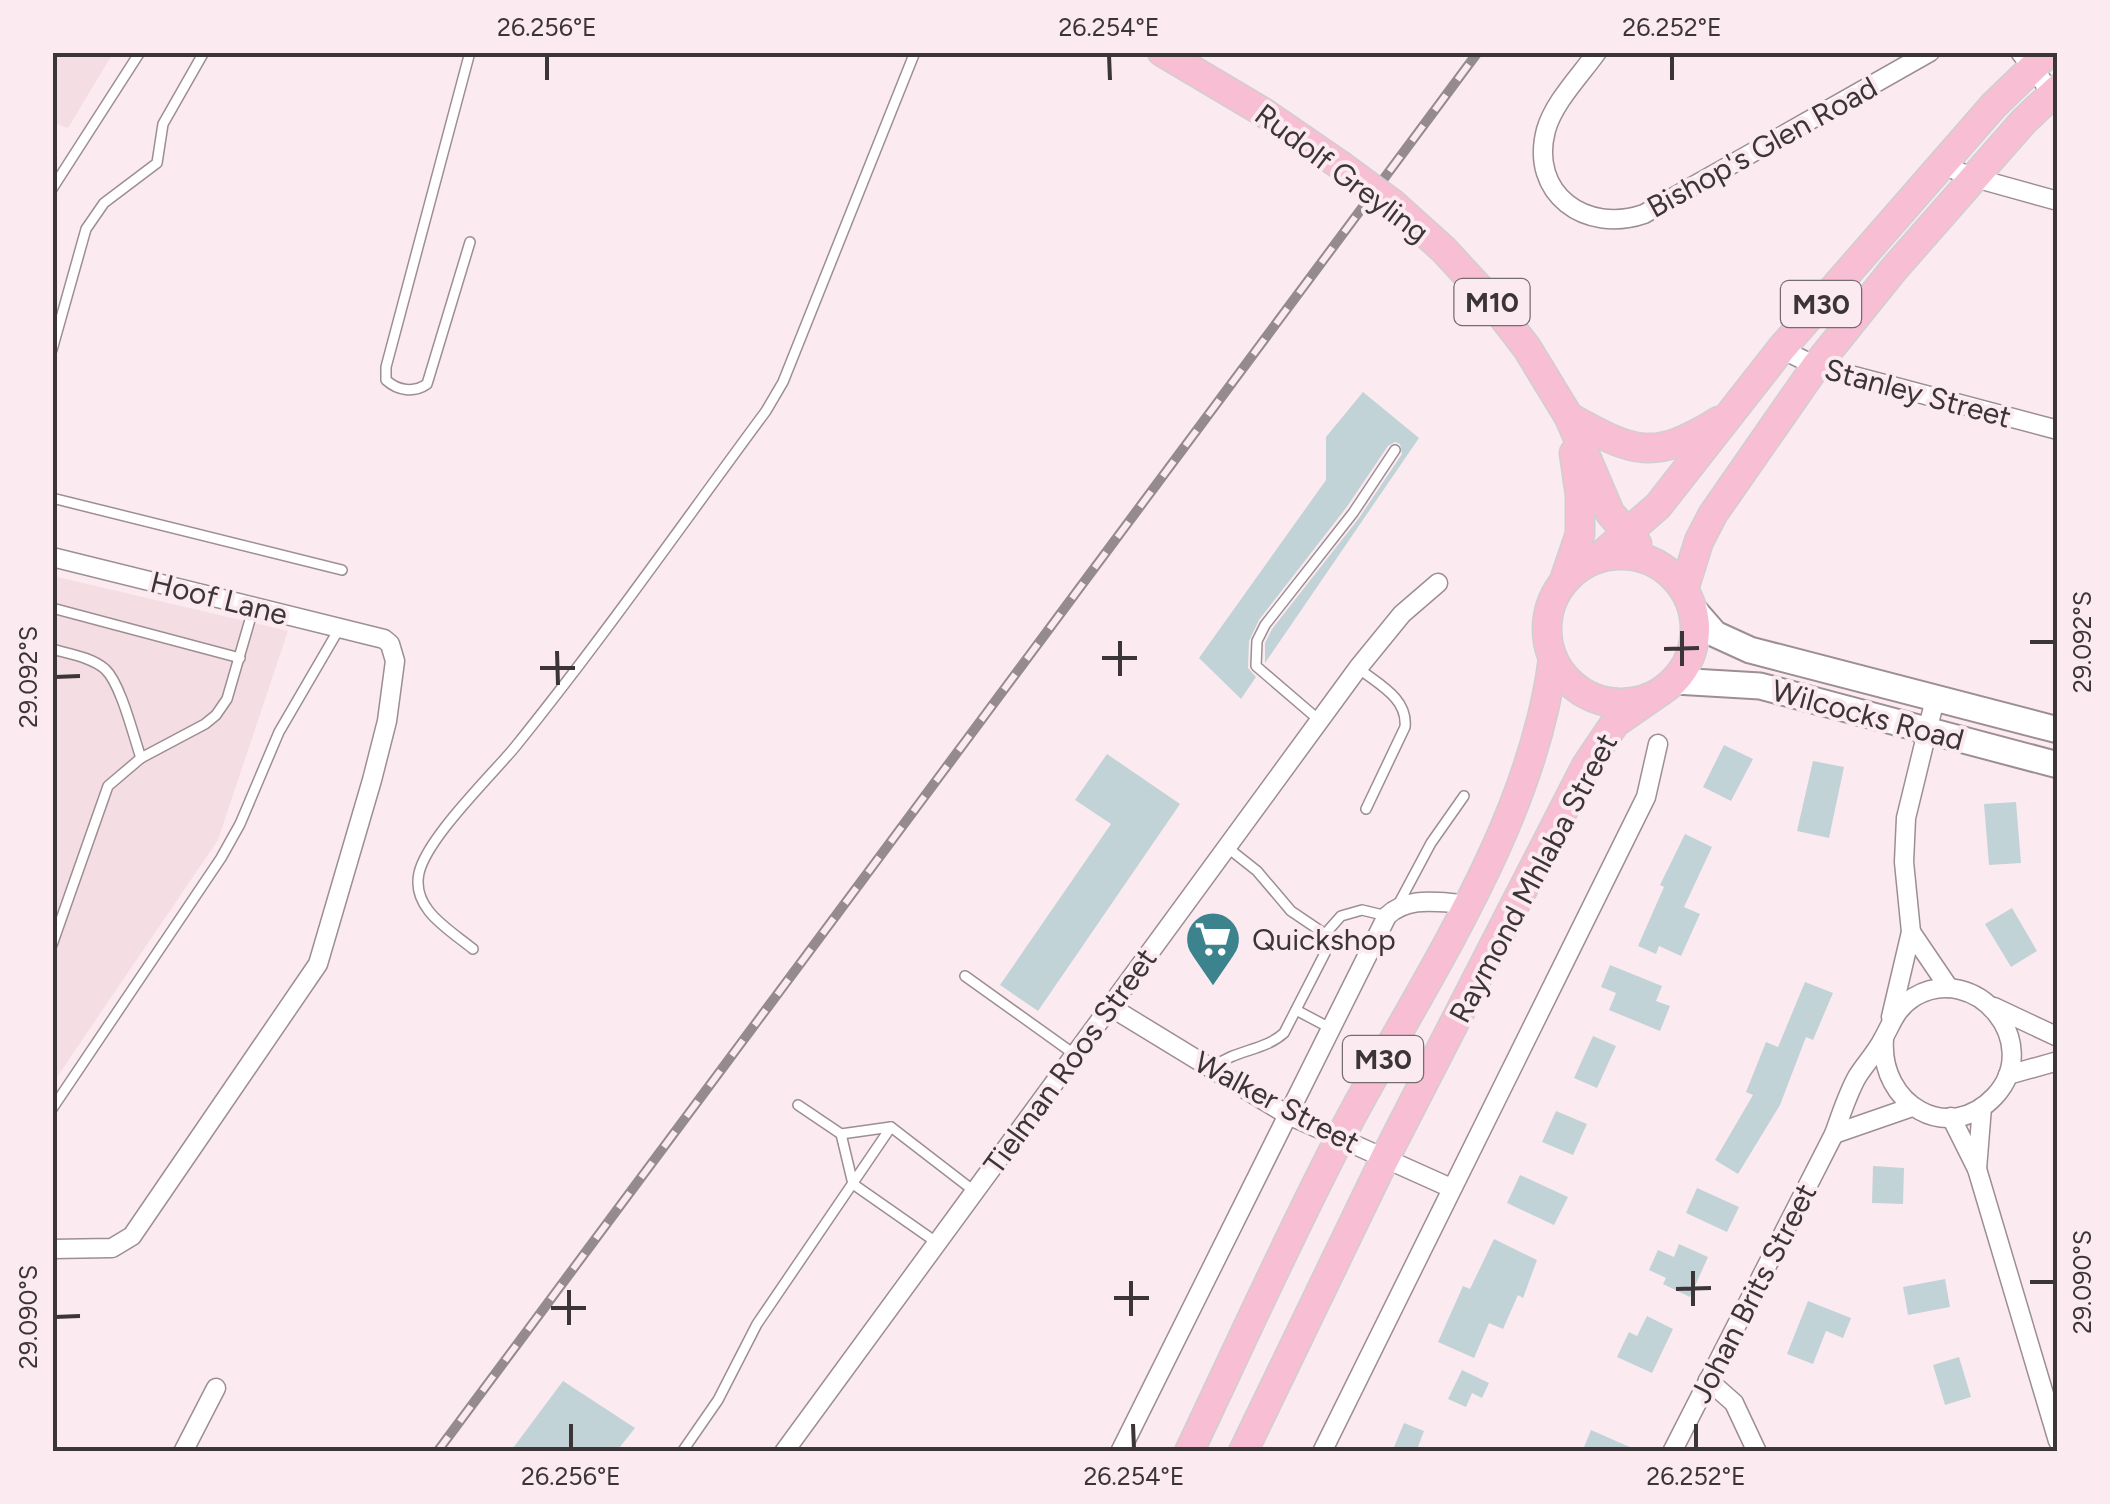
<svg xmlns="http://www.w3.org/2000/svg" width="2110" height="1504" viewBox="0 0 2110 1504" font-family="Figtree,sans-serif">
<style>
.built{fill:#f5dde4}
.building{fill:#c2d3d7}
.lines{fill:none;stroke-linecap:round;stroke-linejoin:round}
.lane-casing{stroke:#9d8e93;stroke-width:12}
.street-casing{stroke:#9d8e93;stroke-width:21}
.secondary-casing{stroke:#9d8e93;stroke-width:29}
.primary-casing{stroke:#d0cfcf;stroke-width:31}
.lane{stroke:#fff;stroke-width:9}
.street{stroke:#fff;stroke-width:18}
.secondary{stroke:#fff;stroke-width:25}
.primary{stroke:#f7bed4;stroke-width:28}
.rail-casing{stroke:#958a8e;stroke-width:10}
.rail{stroke:#fbebf0;stroke-width:6;stroke-dasharray:19;stroke-linecap:butt}
.primary-bridge-casing{stroke:#d0cfcf;stroke-width:31;stroke-linecap:butt}
.primary-bridge{stroke:#f7bed4;stroke-width:28}
.ticks{fill:none;stroke:#3c3538;stroke-width:4}
.labels{text-anchor:middle;dominant-baseline:central;stroke-width:8;stroke-linejoin:round;paint-order:stroke}
.shield{fill:#fbebf0;stroke:#756c6f;stroke-width:2.5}
.shield-label{font-size:28px;font-weight:bold;fill:#3c3538}
.street-label{font-size:30px;fill:#3c3538;stroke:#fbebf0}
.poi-label{font-size:30px;fill:#3c3538;stroke:#fbebf0;text-anchor:start}
.neatline{fill:none;stroke:#3c3538;stroke-width:4}
.ticks-label{font-size:25px;text-anchor:middle;fill:#3c3538}
</style>
<rect width="100%" height="100%" fill="#fbebf0"/>
<g class="built">
<polygon points="52,53 113,53 68,128 53,123"/>
<polygon points="53,576 288,631 218,840 53,1083"/>
</g>
<g class="building">
<polygon points="1363,392 1419,438 1265,663 1265,643 1272,629 1359,518 1402,454 1400,444 1395,442 1388,446 1346,508 1259,620 1249,641 1248,668 1256,677 1241,699 1199,658 1326,480 1326,437"/>
<polygon points="1724,745 1753,759 1731,801 1703,787"/>
<polygon points="1107,754 1180,804 1038,1011 1000,985 1111,824 1075,800"/>
<polygon points="1813,761 1844,767 1829,838 1797,831"/>
<polygon points="2016,802 2021,863 1989,865 1984,804"/>
<polygon points="1685,834 1712,847 1684,907 1700,914 1681,956 1659,946 1656,954 1638,946 1664,887 1660,885"/>
<polygon points="2012,908 2037,951 2011,967 1985,924"/>
<polygon points="1610,965 1662,986 1656,1001 1670,1006 1660,1031 1609,1010 1616,993 1601,987"/>
<polygon points="1805,982 1833,993 1813,1040 1806,1037 1780,1105 1738,1174 1715,1160 1753,1095 1746,1092 1766,1042 1778,1047"/>
<polygon points="1593,1036 1616,1046 1597,1088 1574,1078"/>
<polygon points="1556,1111 1587,1124 1573,1155 1542,1142"/>
<polygon points="1873,1166 1904,1168 1903,1204 1872,1203"/>
<polygon points="1520,1175 1568,1197 1554,1225 1507,1203"/>
<polygon points="1697,1188 1739,1207 1727,1232 1686,1213"/>
<polygon points="1494,1239 1537,1260 1523,1298 1518,1295 1503,1329 1489,1323 1474,1358 1438,1342 1463,1286 1470,1289"/>
<polygon points="1679,1244 1708,1257 1690,1297 1663,1284 1666,1278 1649,1270 1658,1250 1674,1257"/>
<polygon points="1945,1279 1950,1307 1908,1315 1903,1287"/>
<polygon points="1808,1301 1851,1318 1843,1338 1826,1331 1813,1364 1787,1354"/>
<polygon points="1647,1316 1673,1329 1652,1373 1617,1357 1629,1332 1637,1336"/>
<polygon points="1959,1357 1971,1397 1945,1405 1933,1365"/>
<polygon points="1462,1370 1489,1383 1482,1398 1472,1393 1466,1407 1448,1399"/>
<polygon points="563,1381 635,1428 616,1452 510,1452"/>
<polygon points="1404,1423 1424,1431 1416,1452 1392,1452"/>
<polygon points="1591,1430 1641,1452 1582,1452"/>
</g>
<g class="lines">
<g class="lane-casing">
<g id="lane">
<polyline points="52,189 140,52"/>
<path d="M 470,242 L 427,384 C 414,393 398,391 386,380 L 386,367 L 470,52"/>
<polyline points="52,350 86,229 104,203 157,163 163,124 204,52"/>
<polyline points="52,498 342,570"/>
<polyline points="52,608 240,658"/>
<path d="M 52,649 C 69,654 91,657 105,669 C 121,684 133,735 141,758"/>
<path d="M 1358,668 C 1378,684 1408,698 1405,727 L 1366,809"/>
<polyline points="1319,720 1256,666 1257,641 1265,625 1353,513 1395,450"/>
<polyline points="1228,848 1257,871 1291,911 1325,934"/>
<polyline points="1399,903 1431,843 1464,796"/>
<polyline points="52,945 108,786 141,758 205,724 216,715 227,699 254,606"/>
<path d="M 473,949 C 450,930 411,909 419,873 C 427,838 490,777 515,747 C 603,638 683,523 766,411 L 783,382 L 915,52"/>
<polyline points="965,976 1074,1054"/>
<polyline points="1296,1010 1330,1028"/>
<path d="M 1213,1067 C 1237,1049 1264,1051 1284,1033 L 1325,953 L 1325,934 L 1341,916 L 1362,910 L 1387,916"/>
<polyline points="798,1105 841,1134 891,1127 974,1191"/>
<polyline points="52,1109 221,858 240,824 279,732 339,629"/>
<polyline points="841,1134 853,1184 936,1242"/>
<polyline points="682,1452 718,1400 757,1324 891,1127"/>
</g>
</g>
<g class="street-casing">
<g id="street">
<path d="M 1597,52 C 1580,76 1554,102 1546,130 C 1529,194 1586,234 1644,214 L 1930,52"/>
<polyline points="2020,52 2052,93"/>
<polyline points="1942,165 1975,178 2058,201"/>
<polyline points="1781,349 1816,366 2058,430"/>
<polyline points="52,557 384,639 390,644 395,661 387,721 372,780 318,964 132,1236 112,1248 52,1249"/>
<polyline points="1911,932 1949,988"/>
<polyline points="1109,1006 1286,1114 1451,1188"/>
<polyline points="1994,1007 2058,1037"/>
<polyline points="1891,1017 1911,932 1904,862 1906,818 1935,699"/>
<polyline points="2008,1075 2058,1061"/>
<polyline points="1951,1117 1977,1169 2058,1441"/>
<polyline points="1834,1134 1912,1107"/>
<polyline points="1977,1169 1982,1107"/>
<polyline points="1708,1380 1734,1403 1757,1452"/>
<polyline points="183,1452 216,1388"/>
<polyline points="784,1452 1358,668 1402,614 1438,583"/>
<path d="M 1120,1452 L 1387,916 C 1409,895 1439,903 1468,904"/>
<polyline points="1322,1452 1646,797 1658,744"/>
<path d="M 1672,1452 L 1834,1134 C 1841,1115 1847,1095 1857,1077 C 1865,1064 1876,1053 1883,1039 C 1892,1023 1896,1008 1914,997 C 1976,961 2044,1043 1995,1096 C 1948,1146 1879,1104 1884,1039"/>
</g>
</g>
<g class="secondary-casing">
<g id="secondary">
<polyline points="1694,610 1715,634 1750,650 2058,730"/>
<polyline points="1675,681 1760,686 2058,765"/>
</g>
</g>
<g class="primary-casing">
<g id="primary">
<polyline points="1162,52 1263,112 1340,165"/>
<polyline points="1393,204 1444,250 1490,300 1527,348 1569,417 1610,513 1637,544"/>
<path d="M 1569,417 C 1634,453 1653,462 1719,421"/>
<circle cx="1621" cy="629" r="74"/>
<polyline points="1598,558 1658,506 1781,349 1994,105 2049,52"/>
<polyline points="1564,581 1580,534 1580,495 1574,453"/>
<polyline points="1684,589 1699,541 1713,514 1816,366 1894,269 2024,121 2058,89"/>
<path d="M 1189,1452 C 1239,1347 1287,1240 1341,1136 C 1419,986 1531,830 1553,659"/>
<polyline points="1243,1452 1385,1158 1586,766 1615,723 1654,696"/>
</g>
</g>
<use href="#lane" class="lane"/>
<use href="#street" class="street"/>
<use href="#secondary" class="secondary"/>
<use href="#primary" class="primary"/>
<g class="rail-casing">
<polyline id="rail" points="437,1452 1478,52"/>
</g>
<use href="#rail" class="rail"/>
<g class="primary-bridge-casing">
<polyline id="primary-bridge" points="1340,165 1393,204"/>
</g>
<use href="#primary-bridge" class="primary-bridge"/>
</g>
<path class="ticks" d="M 547,55 L 547,80M 1109,55 L 1110,80M 1672,55 L 1672,80M 1682,631 L 1682,666M 1120,641 L 1120,676M 2030,642 L 2055,642M 1664,649 L 1699,648M 557,651 L 558,685M 1102,658 L 1137,658M 540,668 L 575,668M 55,677 L 80,676M 1693,1271 L 1693,1306M 1131,1281 L 1131,1316M 2030,1282 L 2055,1282M 1676,1289 L 1711,1288M 569,1290 L 569,1325M 1114,1298 L 1149,1298M 551,1308 L 586,1308M 55,1317 L 80,1316M 571,1424 L 571,1449M 1133,1424 L 1134,1449M 1696,1424 L 1696,1449"/>
<defs>
<g id="supermarket-pin" transform="scale(2.875)"><path d="M0 17L-7.5 6A9.5 9.5 0 1 1 7.5 6Z" fill="#3d838e" stroke="#fbebf0"/><path d="M-6-5.5h2.5l.6 2H6L4.5 2H-2.5L-4.4-4H-6ZM-1.5 3.2a1.3 1.3 0 1 0 .1 0ZM3 3.2a1.3 1.3 0 1 0 .1 0Z" fill="#fff"/></g>
</defs>
<g fill-rule="evenodd">
<use href="#supermarket-pin" x="1213" y="939"/>
</g>
<g class="labels">
<g class="shield">
<rect x="1454.5" y="279" width="75" height="46" rx="8"/>
<rect x="1781" y="281" width="80" height="46" rx="8"/>
<rect x="1343" y="1036" width="80" height="46" rx="8"/>
</g>
<g class="shield-label">
<text x="1492" y="302">M10</text>
<text x="1821" y="304">M30</text>
<text x="1383" y="1059">M30</text>
</g>
<g class="street-label">
<text transform="translate(1762 147) rotate(-29)">Bishop's Glen Road</text>
<text transform="translate(1342 173) rotate(37)">Rudolf Greyling</text>
<text transform="translate(1918 393) rotate(15)">Stanley Street</text>
<text transform="translate(219 598) rotate(14)">Hoof Lane</text>
<text transform="translate(1868 715) rotate(15)">Wilcocks Road</text>
<text transform="translate(1533 878) rotate(-62)">Raymond Mhlaba Street</text>
<text transform="translate(1070 1061) rotate(-54)">Tielman Roos Street</text>
<text transform="translate(1277 1102) rotate(28)">Walker Street</text>
<text transform="translate(1753 1293) rotate(-63)">Johan Brits Street</text>
</g>
<g class="poi-label">
<text x="1252" y="939">Quickshop</text>
</g>
</g>
<rect width="2110" height="1504" fill="none" stroke="#fbebf0" stroke-width="110"/>
<rect x="55" y="55" width="2000" height="1394" class="neatline"/>
<g class="ticks-label">
<text x="547" y="36">26.256°E</text>
<text x="1109" y="36">26.254°E</text>
<text x="1672" y="36">26.252°E</text>
<text transform="translate(2082 642) rotate(-90)" y="9">29.092°S</text>
<text transform="translate(28 677) rotate(-90)" y="9">29.092°S</text>
<text transform="translate(2082 1282) rotate(-90)" y="9">29.090°S</text>
<text transform="translate(28 1317) rotate(-90)" y="9">29.090°S</text>
<text x="571" y="1485">26.256°E</text>
<text x="1134" y="1485">26.254°E</text>
<text x="1696" y="1485">26.252°E</text>
</g>
</svg>
